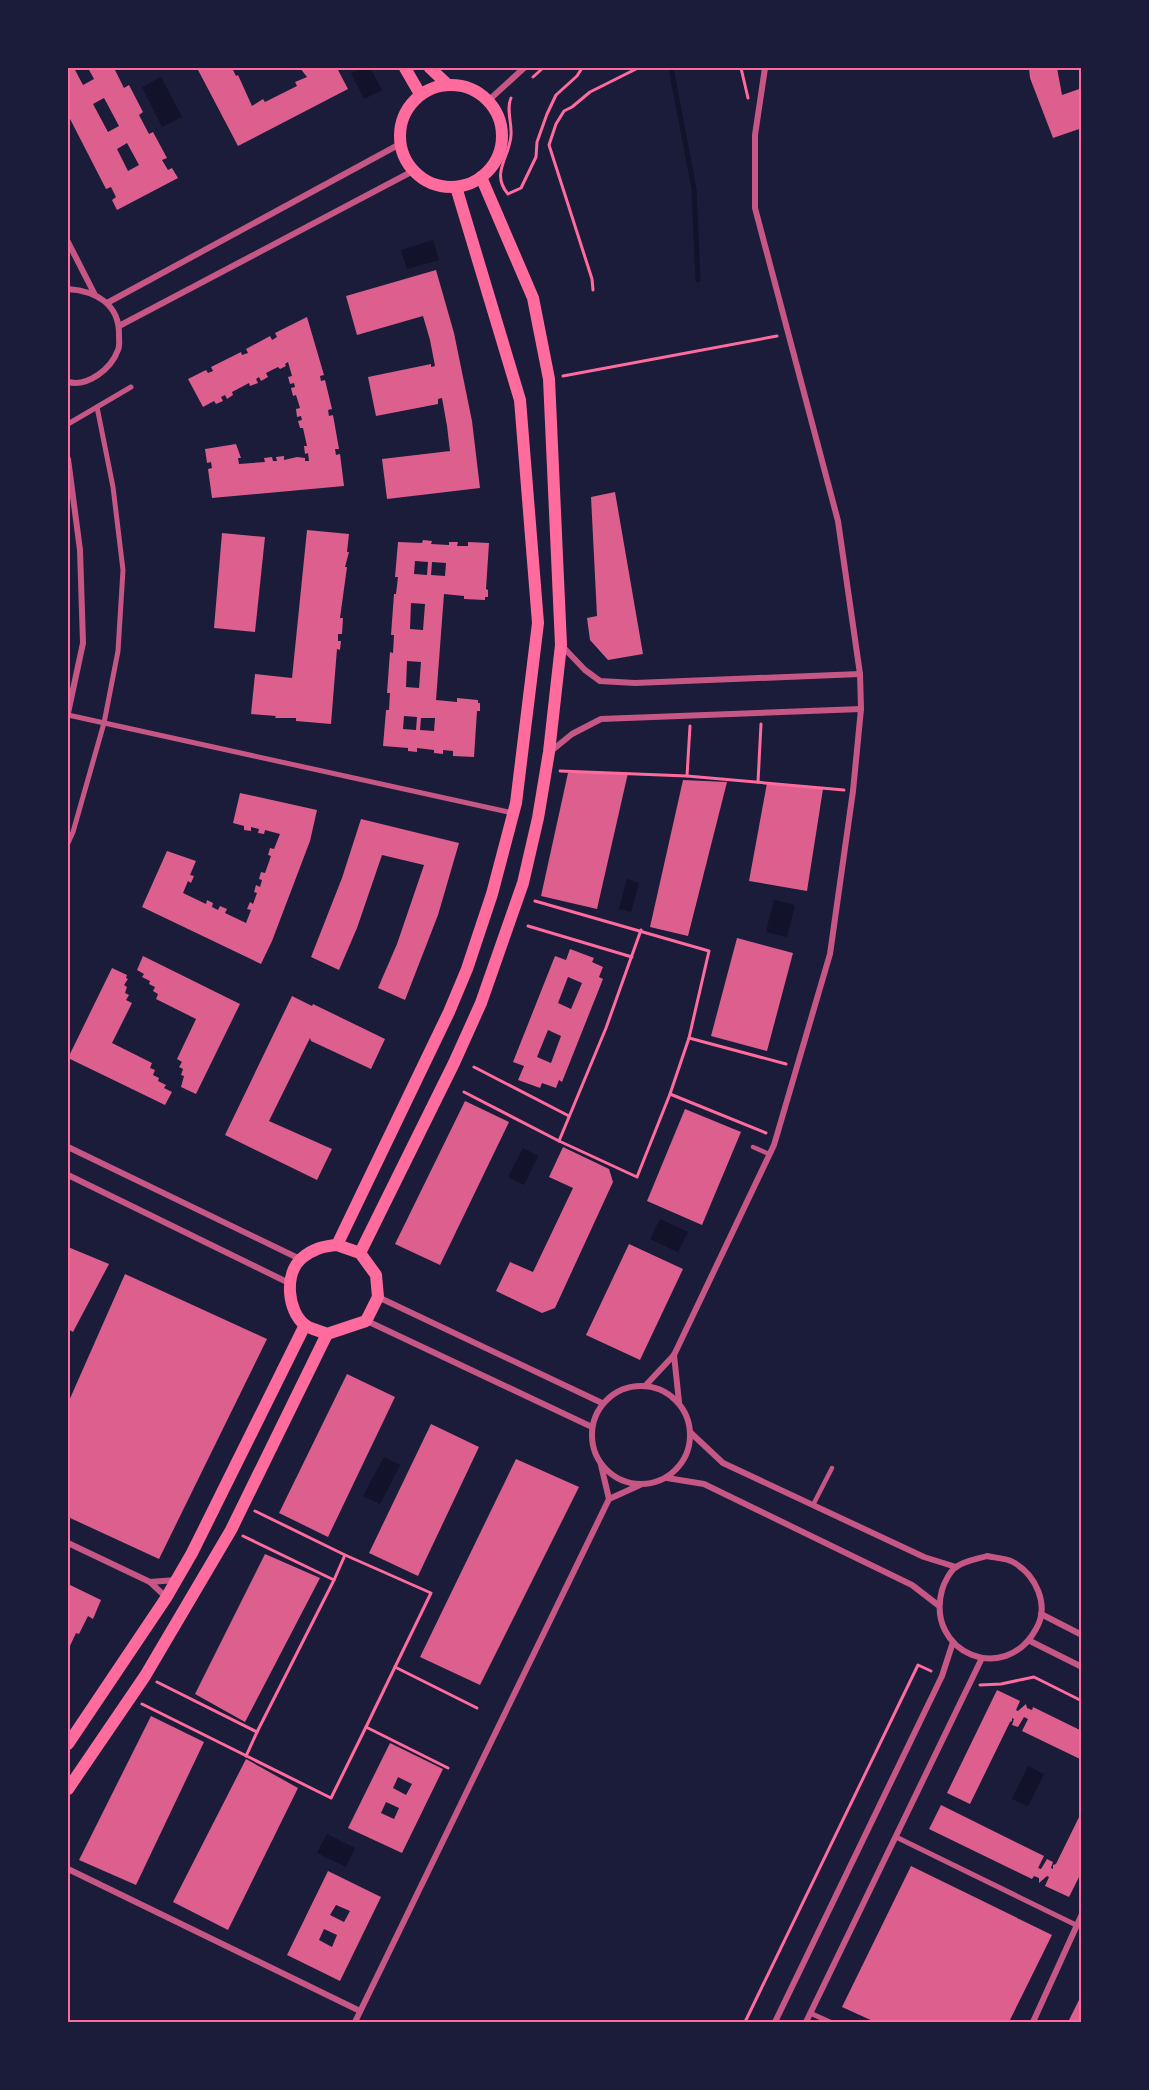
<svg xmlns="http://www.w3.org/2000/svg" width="1149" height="2090" viewBox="0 0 1149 2090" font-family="Inter,sans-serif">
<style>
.water{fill:#12122b}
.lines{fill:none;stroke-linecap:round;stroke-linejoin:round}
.stream{stroke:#12122b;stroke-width:5}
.building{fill:#dd5f8e;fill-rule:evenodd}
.path{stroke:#ff6b9d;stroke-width:3}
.service{stroke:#c65784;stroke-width:4.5}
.pedestrian{stroke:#c65784;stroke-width:5}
.minor{stroke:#c65784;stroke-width:6}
.secondary{stroke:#ff6b9d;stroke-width:12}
.neatline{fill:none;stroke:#ff6b9d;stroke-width:2}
</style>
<rect width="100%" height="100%" fill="#1b1b3a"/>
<g class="water">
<polygon points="362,68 370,68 382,90 364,99 351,73"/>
<polygon points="161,77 182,117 162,127 142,87"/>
<polygon points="433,240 439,260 407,269 401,250"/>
<polygon points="627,879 639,883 631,912 619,909"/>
<polygon points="774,900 795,905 787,937 766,932"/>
<polygon points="523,1148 538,1156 524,1185 508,1177"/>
<polygon points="660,1219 688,1232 678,1252 650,1239"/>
<polygon points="384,1457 400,1465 380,1504 363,1496"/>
<polygon points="1028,1766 1044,1774 1028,1806 1012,1799"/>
<polygon points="327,1834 355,1848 346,1867 317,1853"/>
</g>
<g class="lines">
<polyline class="stream" points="671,68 694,189 698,280"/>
</g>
<g class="building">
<path d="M 68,68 L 74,68 L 83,85 L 94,79 L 88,68 L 114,68 L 124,88 L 129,85 L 143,112 L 139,115 L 149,134 L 153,132 L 167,158 L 162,160 L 168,170 L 172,168 L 178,178 L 117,210 L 112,200 L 116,197 L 111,187 L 106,189 L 68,115 ZM 104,98 L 119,126 L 108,132 L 93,104 ZM 127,143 L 139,165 L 128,171 L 117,149 Z"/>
<polygon points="197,68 232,68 236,76 238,75 252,106 263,99 265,102 297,86 295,82 307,77 300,68 337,68 348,89 238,146"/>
<polygon points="1029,68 1057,68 1062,95 1082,88 1082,128 1053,138 1030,78"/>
<polygon points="436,270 454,333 472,421 480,488 387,499 382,459 450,451 447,426 442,398 438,399 438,404 376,416 368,377 431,364 431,367 435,366 430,340 423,316 357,335 346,296"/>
<polygon points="307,317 324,375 320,376 321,381 325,380 332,409 328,410 329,416 333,415 339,449 335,449 336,455 340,454 344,486 212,498 208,469 212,468 211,462 207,463 205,449 236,444 241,458 238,458 239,464 265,462 264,458 272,457 273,461 277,461 276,457 284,456 284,460 297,457 305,458 305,461 309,461 308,453 305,454 304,446 307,446 303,428 300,428 298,421 302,420 301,416 297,417 296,409 300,408 296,395 293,396 291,388 295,387 294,383 290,384 288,377 292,376 288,362 285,364 286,366 280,369 278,367 266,373 268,377 261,381 259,377 256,379 258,383 250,386 249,383 232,392 233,395 227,399 225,395 221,397 223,401 216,404 214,401 203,407 188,379 206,370 208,373 213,371 211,367 241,352 242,355 248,353 246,349 270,336 272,340 277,337 275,333"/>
<polygon points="615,492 643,654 608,660 590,640 587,618 597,616 591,497"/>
<polygon points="307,530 349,534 347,552 349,552 345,567 347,567 340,618 343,618 342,634 338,634 338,641 341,641 340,650 337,649 331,724 296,721 296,718 275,718 276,716 251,714 255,674 292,678"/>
<polygon points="222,533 265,537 255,632 214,628"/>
<path d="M 423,540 L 432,541 L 431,544 L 449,545 L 449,542 L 458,542 L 457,546 L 468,546 L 468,542 L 489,543 L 486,589 L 488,590 L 488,597 L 485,597 L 485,600 L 464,599 L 464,596 L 444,594 L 436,700 L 457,702 L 457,698 L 478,700 L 478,703 L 480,703 L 480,711 L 477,711 L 474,757 L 453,756 L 453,751 L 443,750 L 443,754 L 434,753 L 434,750 L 417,748 L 417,752 L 408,751 L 408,748 L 383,746 L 386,710 L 389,710 L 390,693 L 387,693 L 390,652 L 393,653 L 394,635 L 391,635 L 394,594 L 396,594 L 398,577 L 395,577 L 398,542 L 422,543 ZM 415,561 L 428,562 L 427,575 L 414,574 ZM 432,562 L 446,563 L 445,576 L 431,575 ZM 411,603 L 425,604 L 423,630 L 410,629 ZM 407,661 L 421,662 L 419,688 L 406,687 ZM 404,716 L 417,717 L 416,730 L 403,729 ZM 421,718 L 435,718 L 434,731 L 420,730 Z"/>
<polygon points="568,773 628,773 597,909 541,896"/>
<polygon points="683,780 727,782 688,936 650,927"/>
<polygon points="767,783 823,789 807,891 749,881"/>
<polygon points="240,793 317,810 310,841 272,941 261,964 142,907 167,851 196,861 190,875 194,876 191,883 188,881 183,893 206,904 207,900 213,903 212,907 218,910 220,906 227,909 225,913 246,923 251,910 247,909 250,902 253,904 257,893 254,892 256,885 260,887 262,880 259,879 261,872 265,873 271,856 268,855 270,848 274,849 280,834 265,830 264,834 258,833 259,829 251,827 251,831 244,830 244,826 233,823"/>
<polygon points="361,819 459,843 438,915 405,1000 378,988 397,944 424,865 382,855 357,928 339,970 311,957 342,878"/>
<polygon points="737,938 793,953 767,1051 711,1036"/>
<path d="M 570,949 L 594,958 L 592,962 L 603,967 L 599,977 L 603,979 L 562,1082 L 559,1080 L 556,1088 L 542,1083 L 540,1088 L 518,1080 L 524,1066 L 513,1062 L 555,956 L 566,960 ZM 568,977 L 582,983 L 571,1009 L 558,1003 ZM 548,1030 L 561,1036 L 551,1063 L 537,1057 Z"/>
<polygon points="143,956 240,1004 196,1094 181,1087 184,1076 181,1075 183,1069 179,1067 182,1062 177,1059 196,1019 156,999 158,994 153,991 155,987 149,984 150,981 142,977 144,974 137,970"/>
<polygon points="112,968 127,975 126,978 128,979 124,985 127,987 125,993 129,995 126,1000 132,1003 112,1043 152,1063 150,1068 155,1070 153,1075 159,1078 158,1081 166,1085 164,1088 172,1092 165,1105 68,1058"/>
<polygon points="292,996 312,1006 313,1004 385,1039 371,1069 311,1041 310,1038 269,1121 332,1149 317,1180 225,1135"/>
<polygon points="465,1101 509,1122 440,1265 395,1244"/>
<polygon points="685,1109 741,1132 702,1225 647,1201"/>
<polygon points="563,1147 609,1169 613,1182 555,1308 542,1313 496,1291 510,1262 533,1272 573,1188 549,1177"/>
<polygon points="629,1244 683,1269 640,1360 586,1335"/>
<polygon points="68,1247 109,1264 73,1332 68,1329"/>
<polygon points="125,1274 267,1339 159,1559 68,1517 68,1403"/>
<polygon points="347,1374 395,1397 328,1537 279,1513"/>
<polygon points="431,1424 479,1447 418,1576 369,1553"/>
<polygon points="516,1459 579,1487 480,1685 420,1657"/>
<polygon points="265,1554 320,1578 245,1722 195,1694"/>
<polygon points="68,1584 101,1600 93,1619 88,1616 79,1634 76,1633 68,1650"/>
<polygon points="997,1690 1020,1701 1016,1710 1018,1711 1026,1704 1027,1708 1032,1710 1033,1707 1082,1731 1082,1760 1022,1731 1028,1719 1024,1717 1018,1727 1012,1725 1014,1719 1012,1718 1012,1721 1010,1722 970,1804 947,1793"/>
<polygon points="151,1716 204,1742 136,1885 79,1860"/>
<path d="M 390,1743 L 443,1769 L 402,1853 L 348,1828 ZM 398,1777 L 412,1784 L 406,1795 L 393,1788 ZM 386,1802 L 399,1808 L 394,1819 L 381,1813 Z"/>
<polygon points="246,1759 298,1788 228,1930 173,1902"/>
<polygon points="941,1805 1044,1856 1038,1868 1041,1869 1047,1859 1053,1862 1051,1868 1053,1869 1053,1865 1056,1864 1082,1811 1082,1871 1069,1897 1045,1886 1049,1877 1047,1876 1039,1883 1039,1878 1034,1876 1032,1879 929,1829"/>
<polygon points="911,1866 1052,1935 1009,2022 875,2022 842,2007"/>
<path d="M 328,1871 L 381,1897 L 340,1981 L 287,1955 ZM 336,1905 L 350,1911 L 344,1922 L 330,1915 ZM 324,1929 L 337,1935 L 332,1947 L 319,1940 Z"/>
<polygon points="1082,1994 1082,2022 1068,2022"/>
</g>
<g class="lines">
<g class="path">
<polyline points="741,68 748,98"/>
<polyline points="533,77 543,68"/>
<path d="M 511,98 C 506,109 512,123 511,135 C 510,157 490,173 508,194 L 521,188 L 536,157 L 537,142 L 547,114 L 556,95 L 577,76 L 582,68"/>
<polyline points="593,290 592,279 549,145 556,124 564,111 572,107 590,92 638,68"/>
<polyline points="563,376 777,336"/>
<polyline points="560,771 687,776 844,790"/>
<polyline points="687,776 690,726"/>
<polyline points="758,782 761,724"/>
<polyline points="528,926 632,957"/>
<polyline points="689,1038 786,1064"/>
<polyline points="474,1067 569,1116"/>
<polyline points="464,1092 559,1141 637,1177 670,1094 689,1038 709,951 535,901"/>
<polyline points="670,1094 766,1133"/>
<polyline points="559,1141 606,1028 641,930"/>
<polyline points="255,1511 345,1555 431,1593 395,1667"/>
<polyline points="334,1580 345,1555"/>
<polyline points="157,1682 257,1732 334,1580 243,1536"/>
<polyline points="980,1685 1001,1684 1034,1677 1082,1701"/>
<polyline points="142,1704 331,1798 366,1727"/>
<polyline points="246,1756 257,1732"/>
<polyline points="448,1768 366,1727 395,1667 477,1708"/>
<polyline points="745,2022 918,1665 931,1671"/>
</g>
<g class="service">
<polyline points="753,1147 769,1154"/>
<polyline points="813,1505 832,1468"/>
</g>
<g class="pedestrian">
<polyline points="68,424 131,387"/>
<polyline points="68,715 513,813"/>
<polyline points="68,843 73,832 104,723 118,651 123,570 113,487 97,407"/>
<polyline points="896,1837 1076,1925"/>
<polyline points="810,2013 830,2022"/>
</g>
<g class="minor">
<polyline points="489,100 524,68"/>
<polyline points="68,242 94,293"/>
<path d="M 68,289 C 96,291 120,304 119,336 C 119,340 120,346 118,350 C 111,369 88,387 68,382"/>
<polyline points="107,303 400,144"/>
<polyline points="119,326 413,171"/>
<polyline points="68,459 80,550 83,643 68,713"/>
<polyline points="563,647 585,670 600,681 635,683 860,674"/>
<polyline points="550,752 572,734 601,719 861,709"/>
<polyline points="68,1147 300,1259"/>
<polyline points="68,1175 289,1283"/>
<polyline points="378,1297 602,1403"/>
<polyline points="367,1321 592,1427"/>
<polyline points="674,1355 679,1402"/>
<polyline points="646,1385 674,1355 774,1145 830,954 853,791 861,709 860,674 838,521 755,208 755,135 765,68"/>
<circle cx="641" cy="1435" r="49"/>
<polyline points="691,1433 723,1463 924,1557 956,1567"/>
<polyline points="601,1465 609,1499"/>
<polyline points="667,1478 704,1484 912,1585 938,1605"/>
<polyline points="68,1543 150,1582 166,1597"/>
<path d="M 987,1556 C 995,1558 1006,1558 1013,1562 C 1036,1575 1050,1605 1036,1629 C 1005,1686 925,1653 942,1590 C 944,1583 950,1571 956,1567 C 964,1561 977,1559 987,1556 Z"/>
<polyline points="150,1582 176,1580"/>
<polyline points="1041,1614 1082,1635"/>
<polyline points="1030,1641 1082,1667"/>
<polyline points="68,1869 360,2011"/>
<polyline points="355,2022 609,1499 640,1485"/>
<polyline points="775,2022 942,1676 953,1642"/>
<polyline points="806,2022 982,1658"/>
<polyline points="1033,2022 1082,1914"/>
</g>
<g class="secondary">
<polyline points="405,68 420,94"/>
<polyline points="430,68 447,84"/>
<circle cx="451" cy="136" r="51"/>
<polyline points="337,1245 449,1012 467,969 492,894 516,803 538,623 520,400 456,187"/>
<path d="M 337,1245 L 360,1253 L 376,1275 L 378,1297 L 366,1321 L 327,1334 C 320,1331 311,1329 305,1325 C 287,1311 284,1273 302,1258 C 313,1249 323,1246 337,1245 Z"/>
<polyline points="360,1253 454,1063 481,1003 523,883 538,818 549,752 561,645 549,379 533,298 481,177"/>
<polyline points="68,1744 166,1598 192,1553 305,1325"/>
<polyline points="68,1789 145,1676 231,1530 327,1334"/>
</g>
</g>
<rect width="1149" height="2090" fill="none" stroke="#1b1b3a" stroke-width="138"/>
<rect x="69" y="69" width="1011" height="1952" class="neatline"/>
</svg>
